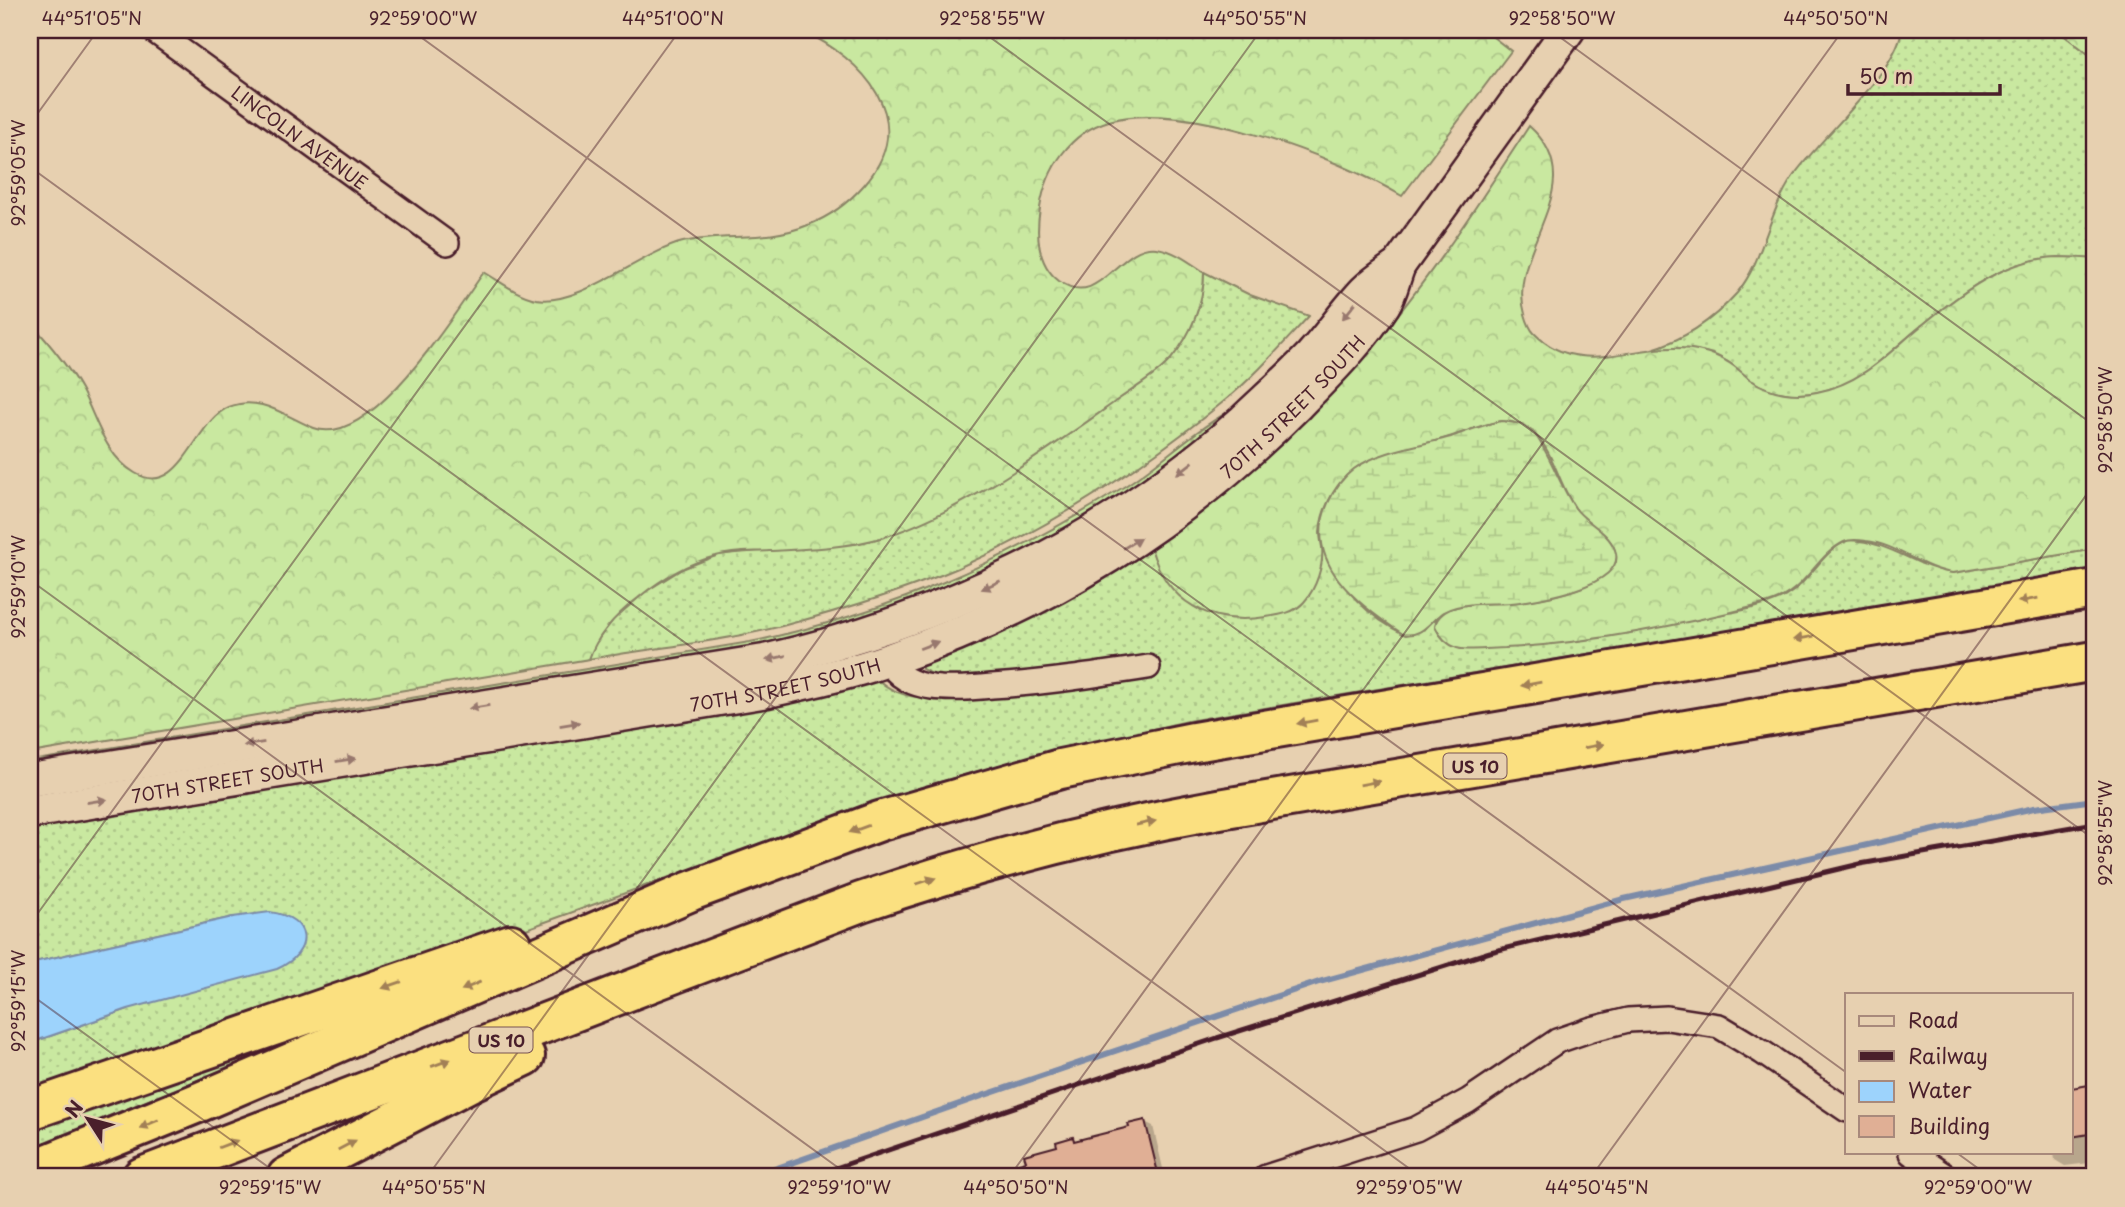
<svg xmlns="http://www.w3.org/2000/svg" width="2125" height="1207" viewBox="0 0 2125 1207" font-family="'Playpen Sans',sans-serif">
<style>
.grass{fill:url(#grass-dots);stroke:#8a8466;stroke-width:2}
.forest{fill:url(#forest-crowns);stroke:#8a8466;stroke-width:2}
.wetland{fill:url(#wetland-marsh);stroke:#8a8466;stroke-width:2}
.water{fill:#9dd3fc;stroke:#7c8ba8;stroke-width:2}
.shadow{fill:#0003}
.lines{fill:none;stroke-linecap:round;stroke-linejoin:round}
.stream{stroke:#7c8ba8;stroke-width:6}
.building{fill:#e0af95;stroke:#4a1f2b;stroke-width:2}
.minor-casing{stroke:#4a1f2b;stroke-width:28}
.secondary-casing{stroke:#4a1f2b;stroke-width:37}
.motorway-casing{stroke:#4a1f2b;stroke-width:44}
.minor{stroke:#e7d0b0;stroke-width:23}
.secondary{stroke:#e7d0b0;stroke-width:32}
.motorway{stroke:#fbe080;stroke-width:38}
.rail{stroke:#4a1f2b;stroke-width:5}
.oneway{fill:#98786e}
.oneway2{fill:#a28056}
.ticks{fill:none;stroke:#4a1f2b;stroke-width:2;stroke-opacity:0.45}
.labels{text-anchor:middle;dominant-baseline:central;stroke-width:6;stroke-linejoin:round;paint-order:stroke}
.shield{fill:#e7d0b0;stroke:#795453;stroke-width:2}
.shield-label{font-size:16px;font-weight:bold;fill:#4a1f2b}
.street-label{font-size:18px;fill:#4a1f2b;stroke:#e7d0b0}
.neatline{fill:none;stroke:#4a1f2b;stroke-width:2.5}
.ticks-label{font-size:18px;text-anchor:middle;fill:#4a1f2b}
</style>
<defs>
<pattern id="grass-dots" width="8" height="8" patternUnits="userSpaceOnUse" patternTransform="scale(1.75)"><rect width="8" height="8" fill="#c9e8a0"/><path d="M2 2h.1M6 6h.1" fill="none" stroke="#aec78a" stroke-width="1.8" stroke-linecap="round"/></pattern>
<pattern id="forest-crowns" width="20" height="18" patternUnits="userSpaceOnUse" patternTransform="scale(1.75)"><rect width="20" height="18" fill="#c9e8a0"/><path d="M2 6a3 3 0 1 1 6 0M12 15a3 3 0 1 1 6 0" fill="none" stroke="#aec78a"/></pattern>
<pattern id="wetland-marsh" width="20" height="14" patternUnits="userSpaceOnUse" patternTransform="scale(1.75)"><rect width="20" height="14" fill="#c9e8a0"/><path d="M1 5h8M5 5V1M11 12h8M15 12V8" fill="none" stroke="#aec78a"/></pattern>
</defs>
<rect width="100%" height="100%" fill="#e7d0b0"/>
<filter id="ink" filterUnits="userSpaceOnUse"><feTurbulence type="fractalNoise" baseFrequency=".0143" numOctaves="2"/><feDisplacementMap in="SourceGraphic" scale="14" xChannelSelector="R" yChannelSelector="G"/><feConvolveMatrix kernelMatrix="1 2 1 2 8 2 1 2 1" color-interpolation-filters="sRGB"/></filter>
<g filter="url(#ink)">
<g class="grass">
<path d="M 1902,30 L 2057,30 L 2095,59 L 2095,259 C 2077,258 2060,256 2042,259 C 1991,266 1947,304 1909,336 C 1885,357 1862,380 1830,389 C 1804,397 1775,396 1752,381 C 1740,373 1731,362 1717,356 C 1696,347 1672,347 1649,350 C 1684,340 1713,320 1737,293 C 1764,260 1768,213 1792,178 C 1820,137 1894,76 1902,30 Z"/>
<path d="M 1204,272 L 1250,295 L 1309,316 C 1281,346 1254,377 1223,402 C 1142,468 1053,526 958,568 C 902,592 842,610 782,626 C 719,642 653,648 589,659 L 593,646 L 614,619 L 645,592 L 682,569 L 718,555 L 735,553 L 855,544 L 884,537 L 919,523 L 955,505 L 1172,357 C 1191,333 1204,303 1204,272 Z"/>
<path d="M 1230,411 L 1193,444 L 1148,478 L 1059,535 L 923,600 L 775,645 L 30,768 L 30,761 L 750,642 C 887,614 1004,562 1122,488 C 1159,465 1191,432 1230,411 Z"/>
<path d="M 1849,540 C 1893,542 1915,568 1953,573 L 2095,549 L 2095,569 L 1188,721 L 1029,757 L 922,787 L 813,825 L 526,929 L 30,1101 L 30,1043 L 128,1009 L 233,917 L 30,963 L 30,824 L 874,676 C 914,718 977,688 1024,676 L 940,678 L 922,669 L 922,664 L 926,660 L 1113,572 L 1151,547 C 1159,575 1177,596 1201,611 L 1322,561 L 1322,547 C 1339,586 1367,617 1406,635 L 1425,629 L 1437,617 L 1435,626 C 1439,637 1449,646 1462,649 C 1544,647 1623,634 1704,618 C 1730,612 1762,609 1786,596 C 1810,582 1823,549 1849,540 Z"/>
<polygon points="347,1016 223,1070 30,1148 30,1123"/>
</g>
<g class="forest">
<path d="M 801,30 L 1484,30 L 1511,51 L 1402,196 C 1337,157 1183,99 1109,121 C 1070,132 1046,169 1040,208 C 1036,233 1037,264 1059,281 C 1101,311 1118,243 1157,248 C 1175,251 1189,262 1204,272 C 1204,303 1191,335 1171,359 C 1155,377 1131,390 1112,404 C 1046,451 962,512 884,537 C 848,548 807,549 769,551 C 752,552 733,551 716,556 C 688,563 661,579 638,598 C 617,614 598,633 589,659 L 30,753 L 30,322 C 49,343 67,364 81,389 C 97,418 104,455 135,473 C 181,500 194,421 229,407 C 260,394 286,417 314,428 C 371,450 455,312 484,272 C 501,282 517,295 536,299 C 579,307 642,252 683,242 C 725,233 768,242 808,225 C 829,217 849,202 864,185 C 921,120 863,59 801,30 Z"/>
<polygon points="2057,30 2095,30 2095,59"/>
<path d="M 1529,126 C 1596,185 1505,249 1525,314 C 1527,321 1529,328 1534,333 C 1576,376 1626,347 1675,348 C 1693,348 1711,352 1726,361 C 1736,366 1743,374 1751,380 C 1770,393 1796,397 1817,392 C 1854,385 1880,362 1907,338 C 1949,302 2000,259 2058,257 C 2070,257 2083,258 2095,259 L 2095,549 L 1953,573 C 1922,569 1897,544 1866,541 C 1859,540 1850,539 1844,542 C 1815,556 1806,592 1768,603 C 1683,625 1593,643 1505,648 C 1491,648 1470,652 1457,648 C 1446,644 1439,635 1435,626 C 1441,597 1496,605 1518,602 C 1540,599 1561,595 1582,587 C 1596,582 1605,572 1616,562 C 1619,538 1592,528 1578,512 C 1560,490 1554,449 1532,432 C 1523,424 1513,421 1502,421 C 1483,424 1465,432 1446,438 C 1417,447 1369,453 1347,475 C 1333,489 1321,511 1320,532 C 1320,537 1321,542 1322,547 C 1324,565 1316,589 1304,602 C 1295,613 1279,615 1266,617 C 1211,626 1166,603 1151,547 C 1225,494 1293,435 1354,367 C 1420,294 1475,209 1529,126 Z"/>
</g>
<path class="wetland" d="M 1502,421 L 1522,424 L 1534,433 C 1551,456 1559,484 1575,508 C 1586,523 1608,531 1615,550 C 1629,586 1533,601 1511,603 C 1499,604 1486,603 1474,604 C 1464,605 1452,607 1443,612 C 1430,621 1422,638 1403,634 C 1359,606 1301,562 1328,503 C 1334,490 1342,478 1354,469 C 1378,451 1422,445 1451,437 C 1468,431 1484,424 1502,421 Z"/>
<path class="water" d="M 270,912 C 313,918 314,952 277,969 L 128,1009 L 30,1043 L 30,963 L 233,917 Z"/>
<g class="shadow">
<polygon points="2095,1085 2095,1139 2088,1140 2090,1163 2065,1166 2055,1160 2054,1153 2071,1153 2071,1088"/>
<polygon points="1145,1122 1153,1126 1165,1177 993,1177 992,1173 1028,1162 1073,1139 1078,1142 1131,1128"/>
</g>
<g class="lines">
<polyline class="stream" points="752,1177 982,1096 1319,982 1624,899 2034,808 2095,800"/>
</g>
<g class="building">
<polygon points="2095,1084 2095,1133 2071,1137 2071,1088"/>
<polygon points="1145,1120 1159,1177 986,1177 985,1173 1026,1161 1024,1155 1057,1146 1056,1142 1073,1137 1074,1141 1129,1127 1128,1124"/>
</g>
<g class="lines">
<g class="minor-casing">
<g id="minor">
<path id="s1" d="M 153,30 L 447,243"/>
<path d="M 889,660 C 895,677 915,685 932,687 C 952,690 973,688 992,686 C 1044,683 1096,675 1148,667"/>
<polyline points="1911,1153 1947,1177"/>
<polyline points="1266,1177 1416,1129 1468,1101 1557,1041 1592,1029 1628,1020 1667,1018 1719,1026 1762,1052 1847,1110"/>
</g>
</g>
<g class="secondary-casing">
<g id="secondary">
<path d="M 30,780 L 764,661 C 940,621 1107,543 1242,422 C 1265,400 1289,379 1311,356 C 1330,335 1346,311 1365,291 C 1375,281 1388,273 1399,265"/>
<path id="s2" d="M 30,812 L 768,691 C 809,682 851,673 891,659 C 1048,605 1180,523 1297,405 C 1327,374 1361,341 1384,304 C 1391,293 1394,277 1399,265 L 1568,30"/>
</g>
</g>
<g class="motorway-casing">
<g id="motorway">
<polyline points="30,1110 511,944"/>
<polyline points="30,1171 195,1104 691,891 880,821 1060,769 1194,742 2095,589"/>
<path d="M 142,1177 L 861,902 C 978,862 1097,831 1219,809 L 2095,661"/>
<polyline points="287,1177 470,1082 525,1056"/>
</g>
</g>
<use href="#minor" class="minor"/>
<use href="#secondary" class="secondary"/>
<use href="#motorway" class="motorway"/>
<polyline class="rail" points="809,1177 1217,1038 1490,952 1860,864 2095,823"/>
</g>
<defs><path id="oneway-solid" d="M-6-.8H1V-3.2L6.5 0L1 3.2V.8H-6Z" transform="scale(1.75)"/></defs>
<g class="oneway">
<use href="#oneway-solid" transform="translate(1349 311) rotate(129)"/>
<use href="#oneway-solid" transform="translate(1185 468) rotate(143)"/>
<use href="#oneway-solid" transform="translate(1132 543) rotate(-32)"/>
<use href="#oneway-solid" transform="translate(991 585) rotate(156)"/>
<use href="#oneway-solid" transform="translate(929 645) rotate(-21)"/>
<use href="#oneway-solid" transform="translate(776 658) rotate(167)"/>
<use href="#oneway-solid" transform="translate(479 707) rotate(171)"/>
<use href="#oneway-solid" transform="translate(570 724) rotate(-9)"/>
<use href="#oneway-solid" transform="translate(254 744) rotate(171)"/>
<use href="#oneway-solid" transform="translate(346 760) rotate(-9)"/>
<use href="#oneway-solid" transform="translate(97 801) rotate(-9)"/>
</g>
<g class="oneway2">
<use href="#oneway-solid" transform="translate(2028 600) rotate(170)"/>
<use href="#oneway-solid" transform="translate(1804 638) rotate(170)"/>
<use href="#oneway-solid" transform="translate(1531 684) rotate(170)"/>
<use href="#oneway-solid" transform="translate(1307 722) rotate(170)"/>
<use href="#oneway-solid" transform="translate(1594 746) rotate(-10)"/>
<use href="#oneway-solid" transform="translate(1370 783) rotate(-10)"/>
<use href="#oneway-solid" transform="translate(1146 823) rotate(-12)"/>
<use href="#oneway-solid" transform="translate(859 829) rotate(160)"/>
<use href="#oneway-solid" transform="translate(926 881) rotate(-18)"/>
<use href="#oneway-solid" transform="translate(392 985) rotate(161)"/>
<use href="#oneway-solid" transform="translate(471 986) rotate(157)"/>
<use href="#oneway-solid" transform="translate(441 1063) rotate(-20)"/>
<use href="#oneway-solid" transform="translate(149 1124) rotate(157)"/>
<use href="#oneway-solid" transform="translate(228 1144) rotate(-21)"/>
<use href="#oneway-solid" transform="translate(347 1145) rotate(-28)"/>
</g>
</g>
<path class="ticks" d="M 411,30 L 1847,1073M 980,30 L 2095,840M 1550,30 L 2095,426M 30,124 L 98,30M 30,167 L 1421,1177M 30,580 L 851,1177M 30,924 L 680,30M 30,994 L 282,1177M 1957,1153 L 1990,1177M 427,1177 L 1261,30M 1009,1177 L 1843,30M 1591,1177 L 2095,483"/>
<g class="labels">
<g class="shield">
<rect x="1443.5" y="753.5" width="63" height="25" rx="5"/>
<rect x="469.5" y="1027.5" width="63" height="25" rx="5"/>
</g>
<g class="shield-label">
<text x="1475" y="766">US 10</text>
<text x="501" y="1040">US 10</text>
</g>
<g class="street-label">
<text stroke="none"><textPath href="#s1" startOffset="182">LINCOLN AVENUE</textPath></text>
<text stroke="none"><textPath href="#s2" startOffset="1354">70TH STREET SOUTH</textPath></text>
<text stroke="none"><textPath href="#s2" startOffset="766">70TH STREET SOUTH</textPath></text>
<text stroke="none"><textPath href="#s2" startOffset="200">70TH STREET SOUTH</textPath></text>
</g>
</g>
<rect width="2125" height="1207" fill="none" stroke="#e7d0b0" stroke-width="77"/>
<rect x="1845" y="993" width="228" height="161" fill="#e7d0b0" stroke="#a8897b" stroke-width="2"/>
<rect x="1859" y="1016" width="35" height="10" fill="#e7d0b0" stroke="#a8897b" stroke-width="2"/>
<text x="1908" y="1028" font-size="21" fill="#4a1f2b">Road</text>
<rect x="1859" y="1051" width="35" height="10" fill="#4a1f2b" stroke="#a8897b" stroke-width="2"/>
<text x="1908" y="1064" font-size="21" fill="#4a1f2b">Railway</text>
<rect x="1859" y="1081" width="35" height="21" fill="#9dd3fc" stroke="#a8897b" stroke-width="2"/>
<text x="1908" y="1098" font-size="21" fill="#4a1f2b">Water</text>
<rect x="1859" y="1116" width="35" height="21" fill="#e0af95" stroke="#a8897b" stroke-width="2"/>
<text x="1908" y="1134" font-size="21" fill="#4a1f2b">Building</text>
<g transform="translate(88 1119) rotate(306)" stroke="#e7d0b0" stroke-width="5" paint-order="stroke">
<path d="M0-5L12 26L0 18L-12 26Z" fill="#4a1f2b"/>
<text y="-10" font-size="19" font-weight="bold" text-anchor="middle" fill="#4a1f2b">N</text>
</g>
<path d="M1848 84v10h152v-10" fill="none" stroke="#4a1f2b" stroke-width="3.5"/>
<text x="1859" y="84" font-size="21" fill="#4a1f2b" stroke="#e7d0b0" stroke-width="5" paint-order="stroke">50 m</text>
<rect x="38" y="38" width="2048" height="1130" class="neatline"/>
<g class="ticks-label">
<text x="92" y="25">44°51'05"N</text>
<text x="423" y="25">92°59'00"W</text>
<text x="673" y="25">44°51'00"N</text>
<text x="992" y="25">92°58'55"W</text>
<text x="1255" y="25">44°50'55"N</text>
<text x="1562" y="25">92°58'50"W</text>
<text x="1836" y="25">44°50'50"N</text>
<text transform="translate(19 173) rotate(-90)" y="6">92°59'05"W</text>
<text transform="translate(2106 420) rotate(-90)" y="6">92°58'50"W</text>
<text transform="translate(19 587) rotate(-90)" y="6">92°59'10"W</text>
<text transform="translate(2106 833) rotate(-90)" y="6">92°58'55"W</text>
<text transform="translate(19 1001) rotate(-90)" y="6">92°59'15"W</text>
<text x="270" y="1194">92°59'15"W</text>
<text x="434" y="1194">44°50'55"N</text>
<text x="839" y="1194">92°59'10"W</text>
<text x="1016" y="1194">44°50'50"N</text>
<text x="1409" y="1194">92°59'05"W</text>
<text x="1597" y="1194">44°50'45"N</text>
<text x="1978" y="1194">92°59'00"W</text>
</g>
</svg>
